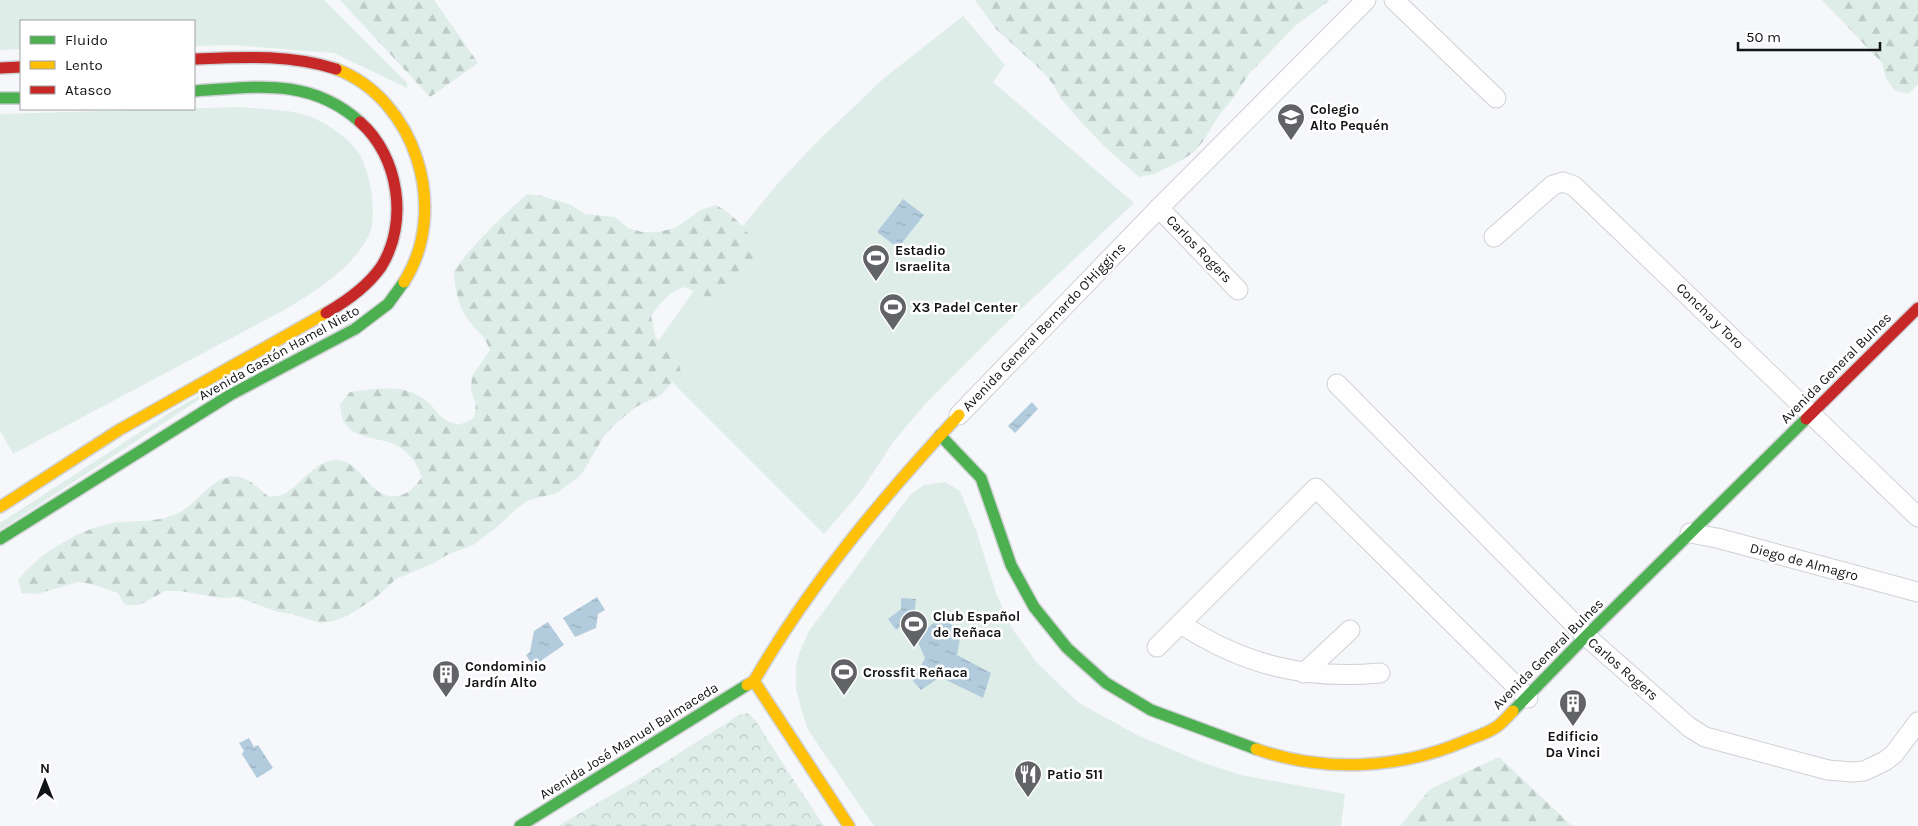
<svg xmlns="http://www.w3.org/2000/svg" width="1918" height="826" viewBox="0 0 1918 826" font-family="Karla,sans-serif">
<style>
.green{fill:#deede7}
.forest{fill:url(#forest-firs)}
.park{fill:url(#park-crowns)}
.water{fill:url(#water-ripples)}
.lines{fill:none;stroke-linecap:round;stroke-linejoin:round}
.street-casing{stroke:#cfd1d4;stroke-width:21}
.fast-casing{stroke:#cfd1d4;stroke-width:14}
.slow-casing{stroke:#cfd1d4;stroke-width:14}
.jam-casing{stroke:#cfd1d4;stroke-width:14}
.street{stroke:#fefefe;stroke-width:19}
.fast{stroke:#4caf50;stroke-width:11}
.slow{stroke:#ffc107;stroke-width:11}
.jam{stroke:#c62828;stroke-width:11}
.labels{text-anchor:middle;dominant-baseline:central;stroke-width:5;stroke-linejoin:round;paint-order:stroke}
.poi-label{font-size:14px;font-weight:bold;fill:#121316;stroke:#fff;text-anchor:start}
.street-label{font-size:14px;fill:#121316;stroke:#fff}
</style>
<defs>
<pattern id="forest-firs" width="22" height="20" patternUnits="userSpaceOnUse" patternTransform="scale(1.25)"><rect width="22" height="20" fill="#deede7"/><path d="M5 1l3.5 6h-7zM16 11l3.5 6h-7z" fill="#bdcac5"/></pattern>
<pattern id="park-crowns" width="20" height="18" patternUnits="userSpaceOnUse" patternTransform="scale(1.25)"><rect width="20" height="18" fill="#deede7"/><path d="M2 6a3 3 0 1 1 6 0M12 15a3 3 0 1 1 6 0" fill="none" stroke="#bdcac5"/></pattern>
<pattern id="water-ripples" width="26" height="14" patternUnits="userSpaceOnUse" patternTransform="scale(1.25)"><rect width="26" height="14" fill="#b2ccdd"/><path d="M2 4q2-2 4 0t4 0M15 11q2-2 4 0t4 0" fill="none" stroke="#98aebd"/></pattern>
</defs>
<rect width="100%" height="100%" fill="#f5f7fb"/>
<g class="green">
<polygon points="0,0 324,0 407,83 407,88 334,53 233,45 194,46 194,21 21,21 21,49 0,50"/>
<polygon points="963,16 1005,65 993,82 1134,203 1000,329 926,403 894,441 861,491 824,534 677,387 648,356 716,259 779,182 816,143 883,79"/>
<path d="M 240,107 C 257,109 295,110 309,116 C 326,123 348,137 358,152 C 370,169 379,218 368,237 C 350,270 317,290 286,309 L 13,454 L 0,430 L 0,114 Z"/>
<polygon points="263,358 0,530 0,523 171,412"/>
<polygon points="945,482 960,491 976,530 996,593 1013,630 1038,664 1079,703 1137,735 1201,762 1241,775 1345,794 1341,826 874,826 808,730 803,715 796,689 796,666 799,654 809,631 910,495 924,485"/>
</g>
<g class="forest">
<polygon points="340,0 434,0 478,63 430,97"/>
<polygon points="975,0 1330,0 1295,26 1249,74 1231,101 1219,115 1204,140 1194,152 1182,160 1154,174 1139,177 1103,145 1081,122 1061,99 1053,84 1042,71 996,29"/>
<polygon points="1822,0 1918,0 1918,84 1908,94 1894,90 1886,78 1882,63"/>
<path d="M 527,194 L 542,196 L 571,205 L 585,214 L 615,217 L 628,228 L 642,232 L 658,232 L 675,228 L 701,210 L 716,205 C 735,215 746,230 758,247 L 754,262 L 735,283 L 724,293 L 710,298 L 684,287 C 667,293 662,302 651,316 L 656,338 L 678,359 L 681,373 L 661,395 L 636,407 L 614,425 L 604,436 L 581,475 L 557,493 L 529,500 L 517,508 L 496,528 L 473,545 L 447,555 L 434,563 L 396,579 L 374,599 L 347,616 L 333,621 L 320,623 L 292,614 L 278,612 L 237,597 L 222,598 L 180,591 L 165,591 L 140,605 L 125,605 L 118,593 L 92,584 L 78,582 L 37,594 L 22,593 L 18,580 C 38,553 86,525 120,522 C 139,521 162,522 180,512 C 197,503 209,481 229,477 C 246,474 258,488 269,497 C 273,496 280,496 284,494 C 302,484 316,458 339,460 C 361,462 368,495 392,496 C 406,497 414,488 422,477 C 403,424 359,451 343,420 C 341,415 341,409 340,404 L 350,392 C 380,389 402,382 428,402 C 434,407 438,415 444,419 C 448,422 455,423 459,425 L 474,418 L 476,404 L 471,391 L 472,376 L 490,350 C 485,338 483,336 474,327 C 459,311 455,292 454,271 C 474,242 501,218 527,194 Z"/>
<polygon points="1499,757 1571,825 1575,826 1400,826 1430,789"/>
</g>
<polygon class="park" points="748,713 756,721 783,764 824,826 558,826 642,777 739,715"/>
<g class="water">
<polygon points="903,199 924,215 898,248 877,232"/>
<polygon points="1032,402 1038,409 1015,433 1008,426"/>
<polygon points="597,597 605,610 598,614 596,628 575,637 563,618"/>
<polygon points="901,598 916,599 914,617 896,630 888,619 901,609"/>
<polygon points="942,616 961,633 957,655 991,673 983,698 940,677 921,690 913,681 925,658 916,638"/>
<polygon points="548,622 564,645 533,666 526,655 530,652 534,631"/>
<polygon points="249,738 254,747 258,745 273,768 257,778 242,754 244,751 239,743"/>
</g>
<g class="lines">
<g class="street-casing">
<g id="street">
<polyline points="1394,0 1496,98"/>
<polyline points="1159,208 1238,290"/>
<polyline points="1494,237 1553,185 1563,182 1574,186 1918,517"/>
<polyline points="1337,384 1586,636 1689,727 1705,737 1828,770 1852,772 1864,771 1885,761 1894,754 1918,722"/>
<polyline points="959,415 1159,208 1366,0"/>
<polyline points="1690,533 1717,538 1918,592"/>
<path d="M 1181,624 C 1244,665 1305,680 1380,673"/>
<polyline points="1157,647 1316,488 1528,698"/>
<polyline points="1304,673 1350,630"/>
</g>
</g>
<g class="fast-casing">
<g id="fast">
<path d="M 194,91 C 256,87 310,77 360,122"/>
<polyline points="0,98 21,98"/>
<polyline points="940,435 981,478 1011,565 1034,607 1067,648 1106,683 1151,710 1256,749"/>
<polyline points="0,539 230,395 355,329 388,304 404,282"/>
<polyline points="1513,711 1586,636 1806,419"/>
<polyline points="520,826 747,685"/>
</g>
</g>
<g class="slow-casing">
<g id="slow">
<path d="M 336,69 C 416,99 450,210 404,282"/>
<polyline points="0,507 119,430 326,313"/>
<polyline points="754,681 849,826"/>
<path d="M 747,685 L 754,681 C 810,584 883,497 959,415"/>
<path d="M 1256,749 C 1324,773 1400,769 1465,741 C 1474,737 1485,734 1493,729 C 1501,725 1507,717 1513,711"/>
</g>
</g>
<g class="jam-casing">
<g id="jam">
<path d="M 194,59 C 242,57 289,54 336,69"/>
<polyline points="0,68 21,67"/>
<path d="M 326,313 C 347,301 367,287 381,267 C 409,223 399,156 360,122"/>
<polyline points="1806,419 1918,308"/>
</g>
</g>
<use href="#street" class="street"/>
<use href="#fast" class="fast"/>
<use href="#slow" class="slow"/>
<use href="#jam" class="jam"/>
</g>
<defs>
<g id="school-pin" transform="scale(1.4375)"><path d="M0 17L-7.5 6A9.5 9.5 0 1 1 7.5 6Z" fill="#616366" stroke="#fff"/><path d="M0-5L7-2L0 1L-7-2ZM-4 1L0 2.5L4 1V4Q0 6-4 4Z" fill="#fff"/></g>
<g id="stadium-pin" transform="scale(1.4375)"><path d="M0 17L-7.5 6A9.5 9.5 0 1 1 7.5 6Z" fill="#616366" stroke="#fff"/><path d="M0-5a6.5 5 0 1 0 0 10a6.5 5 0 1 0 0-10ZM-3.5-1.8h7v3.6h-7Z" fill="#fff"/></g>
<g id="building-pin" transform="scale(1.4375)"><path d="M0 17L-7.5 6A9.5 9.5 0 1 1 7.5 6Z" fill="#616366" stroke="#fff"/><path d="M-4-6H4V6H1V3H-1V6H-4ZM-2.5-4.3h1.7v1.8h-1.7ZM.8-4.3h1.7v1.8H.8ZM-2.5-1h1.7V.8h-1.7ZM.8-1h1.7V.8H.8Z" fill="#fff"/></g>
<g id="restaurant-pin" transform="scale(1.4375)"><path d="M0 17L-7.5 6A9.5 9.5 0 1 1 7.5 6Z" fill="#616366" stroke="#fff"/><path d="M-5-6h1v4h1v-4h1v4h1v-4h1v5L-1.5 .5V6h-2V.5L-5-1ZM5-6V6H3V1.5H1.5Q1.5-4 5-6Z" fill="#fff"/></g>
</defs>
<g fill-rule="evenodd">
<use href="#school-pin" x="1291" y="117"/>
<use href="#stadium-pin" x="876" y="258"/>
<use href="#stadium-pin" x="893" y="307"/>
<use href="#stadium-pin" x="914" y="624"/>
<use href="#stadium-pin" x="844" y="672"/>
<use href="#building-pin" x="446" y="674"/>
<use href="#building-pin" x="1573" y="703"/>
<use href="#restaurant-pin" x="1028" y="774"/>
</g>
<g class="labels">
<g class="poi-label">
<text x="1310" y="109">Colegio<tspan x="1310" dy="16">Alto Pequén</tspan></text>
<text x="895" y="250">Estadio<tspan x="895" dy="16">Israelita</tspan></text>
<text x="912" y="307">X3 Padel Center</text>
<text x="933" y="616">Club Español<tspan x="933" dy="16">de Reñaca</tspan></text>
<text x="465" y="666">Condominio<tspan x="465" dy="16">Jardín Alto</tspan></text>
<text x="863" y="672">Crossfit Reñaca</text>
<text x="1573" y="736" text-anchor="middle">Edificio<tspan x="1573" dy="16">Da Vinci</tspan></text>
<text x="1047" y="774">Patio 511</text>
</g>
<g class="street-label">
<text transform="translate(1199 249) rotate(46)">Carlos Rogers</text>
<text transform="translate(1710 316) rotate(44)">Concha y Toro</text>
<text transform="translate(1044 327) rotate(-46)">Avenida General Bernardo O'Higgins</text>
<text transform="translate(279 353) rotate(-29)">Avenida Gastón Hamel Nieto</text>
<text transform="translate(1836 368) rotate(-45)">Avenida General Bulnes</text>
<text transform="translate(1804 562) rotate(15)">Diego de Almagro</text>
<text transform="translate(1548 654) rotate(-45)">Avenida General Bulnes</text>
<text transform="translate(1623 669) rotate(41)">Carlos Rogers</text>
<text transform="translate(629 741) rotate(-32)">Avenida José Manuel Balmaceda</text>
</g>
</g>
<rect x="20" y="20" width="175" height="90" fill="#ffffff" stroke="#a0a1a2"/>
<rect x="30" y="36" width="25" height="8" fill="#4caf50" stroke="#a0a1a2"/>
<text x="65" y="45" font-size="15" fill="#121316">Fluido</text>
<rect x="30" y="61" width="25" height="8" fill="#ffc107" stroke="#a0a1a2"/>
<text x="65" y="70" font-size="15" fill="#121316">Lento</text>
<rect x="30" y="86" width="25" height="8" fill="#c62828" stroke="#a0a1a2"/>
<text x="65" y="95" font-size="15" fill="#121316">Atasco</text>
<g transform="translate(45 781)" stroke="#ffffff" stroke-width="4" paint-order="stroke">
<path d="M0-4L9 19L0 12L-9 19Z" fill="#121316"/>
<text y="-8" font-size="14" font-weight="bold" text-anchor="middle" fill="#121316">N</text>
</g>
<path d="M1738 42v8h142v-8" fill="none" stroke="#121316" stroke-width="2.5"/>
<text x="1746" y="42" font-size="15" fill="#121316" stroke="#ffffff" stroke-width="4" paint-order="stroke">50 m</text>
</svg>
